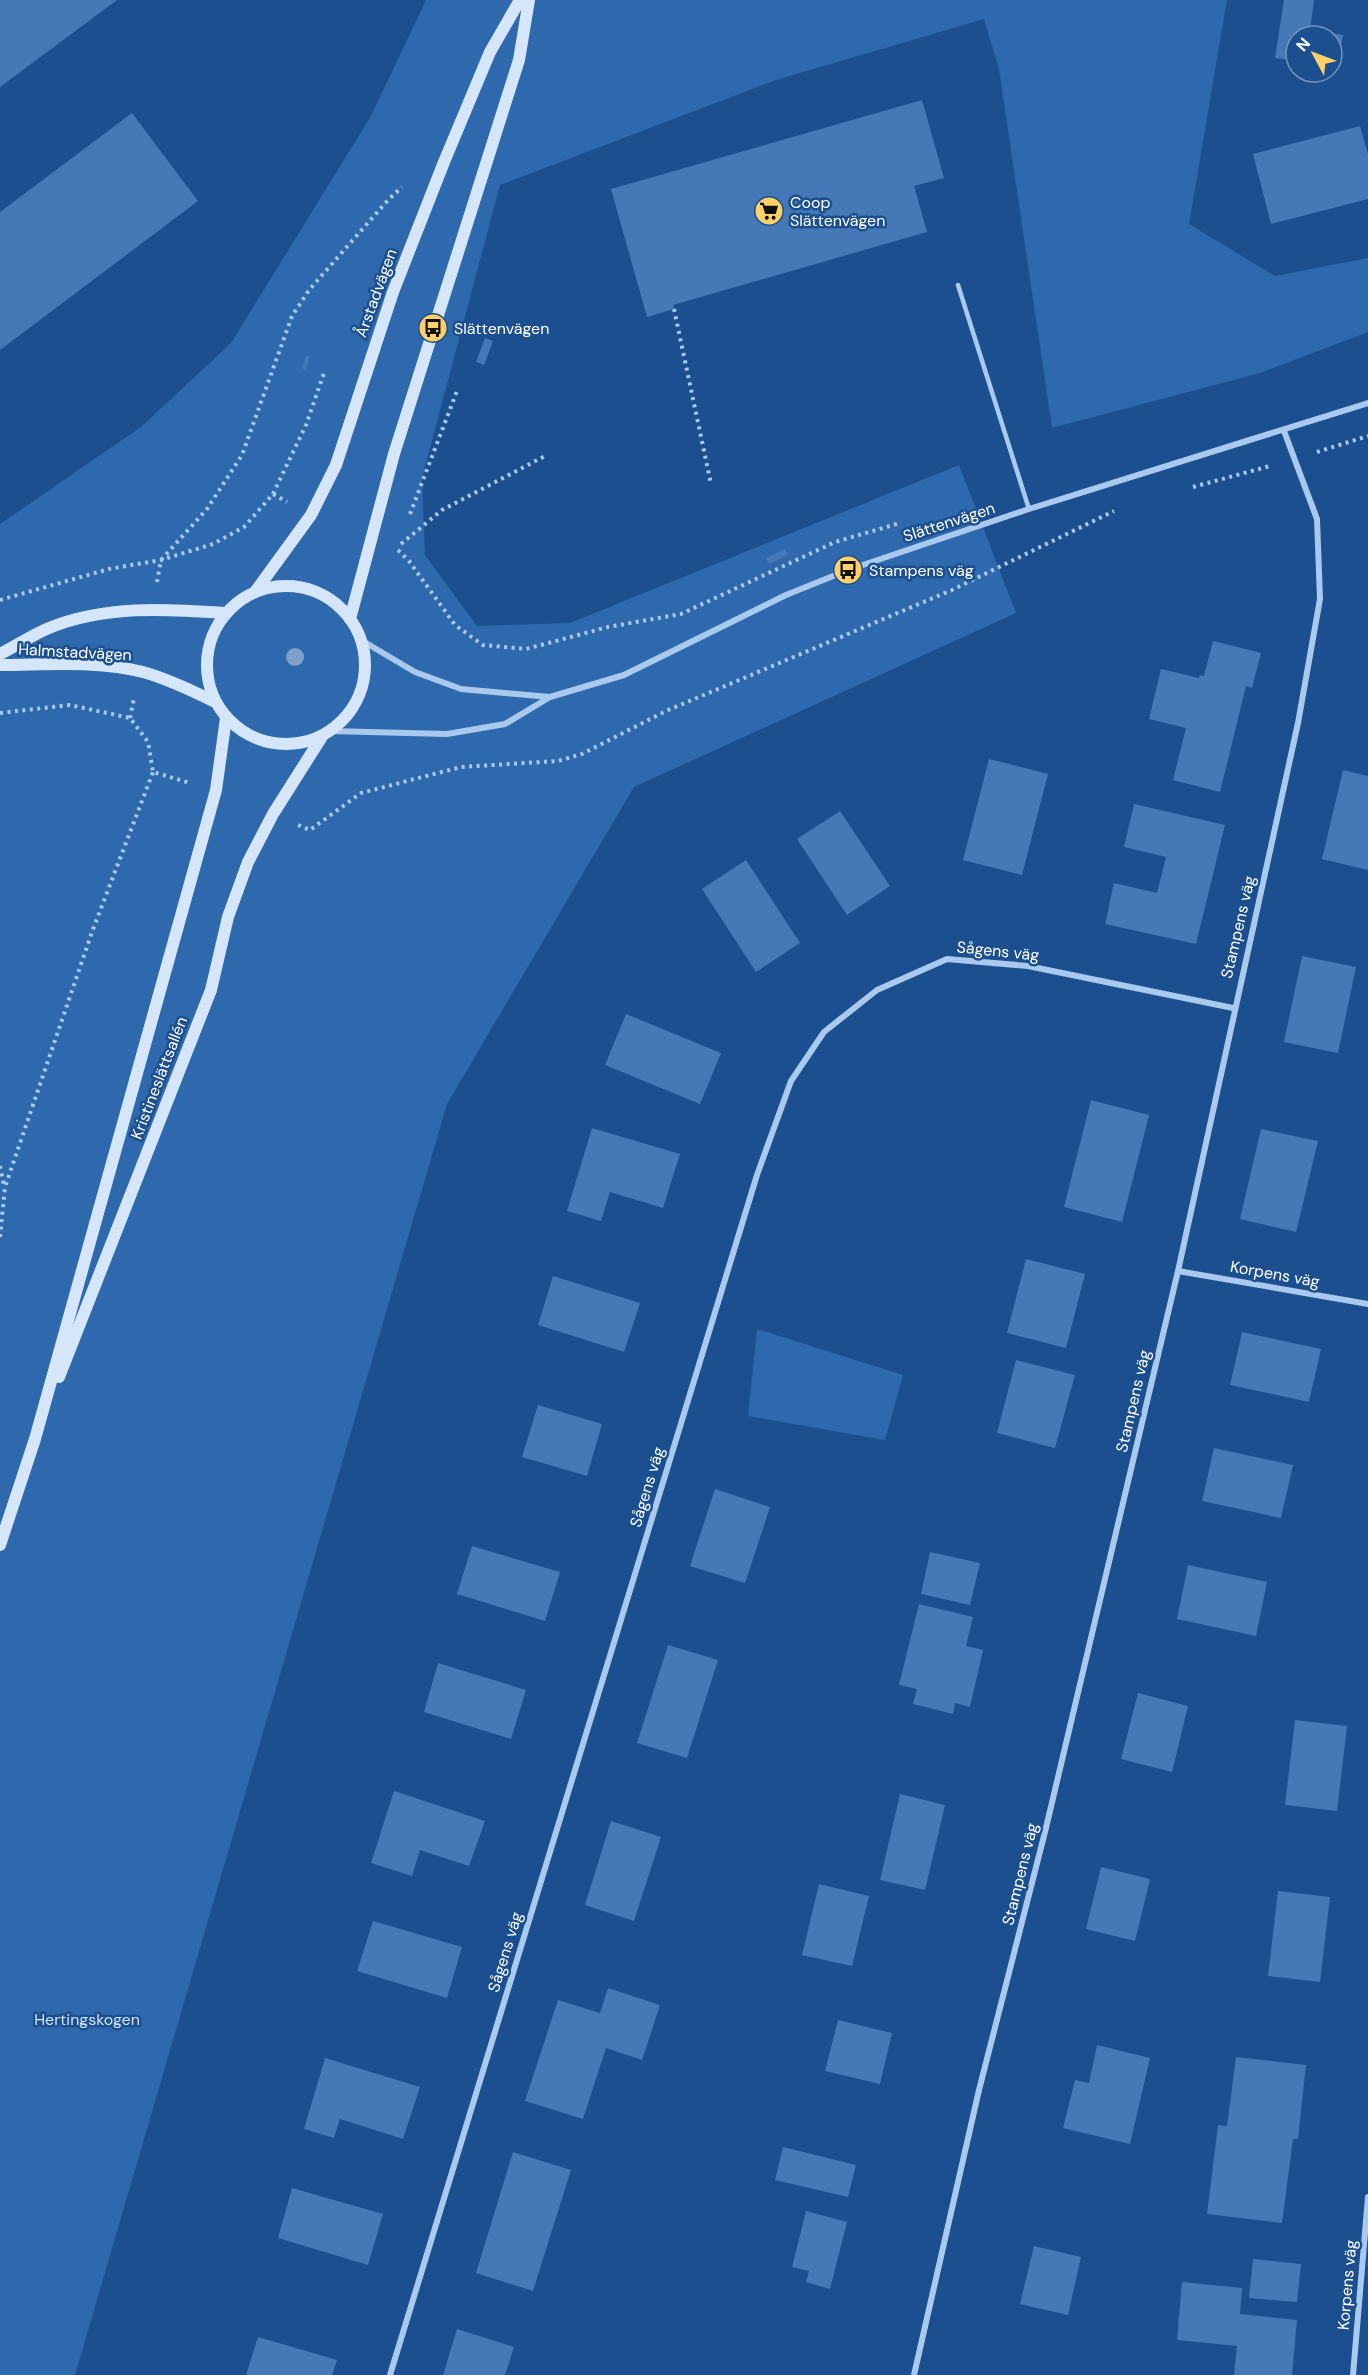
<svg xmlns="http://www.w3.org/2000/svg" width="1368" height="2375" viewBox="0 0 1368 2375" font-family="'DM Sans',sans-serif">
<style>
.green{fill:#2e69ad}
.building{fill:#4478b7}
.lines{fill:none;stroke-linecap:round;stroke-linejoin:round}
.path{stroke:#a9c9ee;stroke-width:4;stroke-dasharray:3 4.5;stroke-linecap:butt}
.lane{stroke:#a9c9ee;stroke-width:4.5}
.street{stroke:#a9c9ee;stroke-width:6}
.secondary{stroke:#d6e6fa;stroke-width:12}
.tree{fill:#7ea0ca}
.labels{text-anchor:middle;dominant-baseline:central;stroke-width:5;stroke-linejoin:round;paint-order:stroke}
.poi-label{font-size:16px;fill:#fff;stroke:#1b4f8f;text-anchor:start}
.street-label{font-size:16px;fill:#fff;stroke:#1b4f8f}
.park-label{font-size:16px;fill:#cfe3fa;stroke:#1b4f8f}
</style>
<rect width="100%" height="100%" fill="#1b4f8f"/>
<g class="green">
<polygon points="426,0 1227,0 1189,224 1275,276 1368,258 1368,332 1260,373 1052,428 999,69 984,19 776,80 500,185 422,478 425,555 477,626 570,623 959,465 1016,613 634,787 447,1104 75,2375 0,2375 0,524 141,427 231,343 371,116"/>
<polygon points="757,1329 903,1375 885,1440 748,1416"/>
</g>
<g class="building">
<polygon points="0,0 117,0 0,87"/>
<polygon points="1284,0 1314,0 1310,30 1343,35 1337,68 1332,67 1332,36 1296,36 1296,61 1275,58"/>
<polygon points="922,100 944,178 914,186 927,232 673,305 674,309 647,317 611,189"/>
<polygon points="132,113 198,201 0,350 0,212"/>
<polygon points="1360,126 1368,154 1368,199 1271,224 1253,154"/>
<polygon points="485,338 493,341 484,365 476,362"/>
<polygon points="306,356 310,357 306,370 302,369"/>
<polygon points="785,549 788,555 769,564 766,558"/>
<polygon points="1213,641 1261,653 1252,688 1246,686 1220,792 1173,780 1186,728 1149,719 1161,669 1199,678 1200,675 1204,676"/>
<polygon points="989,759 1048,774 1022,875 963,860"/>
<polygon points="1343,770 1368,776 1368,870 1322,859"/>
<polygon points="1134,804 1225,825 1196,944 1105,924 1114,883 1157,893 1166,857 1124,847"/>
<polygon points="840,811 890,886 847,915 797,839"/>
<polygon points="746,860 800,943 756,972 702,889"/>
<polygon points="1302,956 1356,967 1338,1053 1284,1042"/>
<polygon points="626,1014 721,1053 700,1104 605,1065"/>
<polygon points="1091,1100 1149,1115 1122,1222 1064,1207"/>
<polygon points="592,1128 680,1154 663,1208 610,1192 601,1221 567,1211"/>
<polygon points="1261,1129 1318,1141 1296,1232 1240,1219"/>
<polygon points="1026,1259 1085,1274 1066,1348 1007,1333"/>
<polygon points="553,1276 640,1303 624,1352 538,1325"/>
<polygon points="1242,1332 1321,1349 1309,1402 1230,1385"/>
<polygon points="1016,1360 1075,1375 1055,1448 997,1433"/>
<polygon points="538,1405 602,1424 587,1476 522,1457"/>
<polygon points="1214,1448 1293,1465 1281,1518 1202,1501"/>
<polygon points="715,1489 770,1507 745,1583 690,1566"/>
<polygon points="472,1546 560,1572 545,1621 457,1594"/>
<polygon points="930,1552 980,1563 970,1605 921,1594"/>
<polygon points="1188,1565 1267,1582 1256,1636 1177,1619"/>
<polygon points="919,1604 973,1617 966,1646 983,1650 970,1707 955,1703 953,1714 913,1704 917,1689 899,1685"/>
<polygon points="668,1645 718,1660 687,1758 637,1743"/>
<polygon points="438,1663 526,1690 511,1739 424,1712"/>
<polygon points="1138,1693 1188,1706 1172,1772 1121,1759"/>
<polygon points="1295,1720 1347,1726 1337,1811 1285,1805"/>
<polygon points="394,1791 485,1821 469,1866 420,1850 412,1876 371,1863"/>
<polygon points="900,1794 945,1805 925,1890 880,1880"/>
<polygon points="611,1821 661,1837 634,1921 585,1905"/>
<polygon points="1101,1867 1150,1879 1135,1941 1086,1929"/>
<polygon points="819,1884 869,1896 852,1966 802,1955"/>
<polygon points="1278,1891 1330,1897 1320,1982 1268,1976"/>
<polygon points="373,1921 462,1947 447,1998 357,1971"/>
<polygon points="608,1988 660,2005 642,2060 606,2048 583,2119 525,2101 558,2000 600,2013"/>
<polygon points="838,2020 892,2033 880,2084 825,2071"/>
<polygon points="1097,2045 1150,2058 1130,2144 1063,2128 1075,2080 1089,2083"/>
<polygon points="1236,2057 1306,2065 1298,2139 1293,2139 1282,2223 1207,2214 1218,2125 1227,2126"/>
<polygon points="325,2058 420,2087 403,2139 340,2119 334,2138 304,2129"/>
<polygon points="783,2147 856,2165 848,2197 775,2180"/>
<polygon points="513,2152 571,2170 533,2291 476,2273"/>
<polygon points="292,2188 383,2214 368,2265 278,2238"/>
<polygon points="806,2211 847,2222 830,2289 806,2282 809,2271 792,2267"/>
<polygon points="1034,2246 1081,2257 1068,2315 1020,2304"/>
<polygon points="1253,2259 1301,2264 1297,2302 1249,2298"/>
<polygon points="1182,2282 1242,2288 1240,2314 1297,2320 1292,2375 1234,2375 1237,2346 1177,2340"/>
<polygon points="457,2329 514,2347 505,2375 443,2375"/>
<polygon points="258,2337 337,2360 332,2375 246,2375"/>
</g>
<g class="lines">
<g class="path">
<polyline points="674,309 711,484"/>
<polyline points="1317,452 1368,436"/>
<polyline points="1193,487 1270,466"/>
<polyline points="273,494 306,425 324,373"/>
<polyline points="410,514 457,391"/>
<polyline points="401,544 442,510 545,456"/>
<polyline points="398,550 409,561 455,625 483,645 526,649 608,627 681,614 835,542 900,523"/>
<polyline points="157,582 161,560 207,509 242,455 292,316 309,290 388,200 402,187"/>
<polyline points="0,600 109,569 161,560 213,544 244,527 273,494 287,502"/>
<polyline points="0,713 70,705 130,718 148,742 153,772 190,783"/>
<polyline points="130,718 134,698"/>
<polyline points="298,825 310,830 361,793 461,767 558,761 582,754 666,711 952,590 1114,511"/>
<polyline points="0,1166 4,1186"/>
<polyline points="0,1237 5,1187 92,932 153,772"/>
</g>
<polyline class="lane" points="958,285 1029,509"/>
<g class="street">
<polyline points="361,640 415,672 461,689 550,697"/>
<polyline points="329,731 447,734 505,724 550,697 624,675 786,595 848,570 1029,509 1368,403"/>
<polyline points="1178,1271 1368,1304"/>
<polyline points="390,2375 757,1175 791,1081 824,1032 877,990 947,959 1028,966 1233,1008"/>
<polyline points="914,2375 979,2090 1045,1832 1178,1271 1298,723 1320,599 1317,519 1284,431"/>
<polyline points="1353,2375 1368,2197"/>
</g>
<g class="secondary">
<circle cx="286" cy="665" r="79"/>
<polyline points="255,592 311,515 336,465 393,292 444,162 490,52 520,0"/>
<polyline points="350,619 394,454 519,60 529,0"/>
<path d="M 0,654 C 16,646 32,635 49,628 C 105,605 166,609 225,613"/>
<path d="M 0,665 C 46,665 97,660 143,672 C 168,679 191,690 215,702"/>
<polyline points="59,1377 211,990 228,917 248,862 273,814 323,735"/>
<polyline points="0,1545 35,1439 216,790 226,718"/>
</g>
</g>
<circle class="tree" cx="295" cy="657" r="9"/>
<defs>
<g id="supermarket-disc" transform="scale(1.5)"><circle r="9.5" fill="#ffd166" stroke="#1b4f8f"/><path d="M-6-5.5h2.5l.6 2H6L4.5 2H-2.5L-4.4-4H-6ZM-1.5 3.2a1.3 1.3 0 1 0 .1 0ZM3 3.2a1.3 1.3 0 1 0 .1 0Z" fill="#111"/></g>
<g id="bus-disc" transform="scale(1.5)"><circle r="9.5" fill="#ffd166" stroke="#1b4f8f"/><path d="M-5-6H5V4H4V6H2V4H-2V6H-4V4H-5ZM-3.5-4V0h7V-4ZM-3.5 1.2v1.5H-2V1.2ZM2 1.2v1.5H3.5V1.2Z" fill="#111"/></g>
</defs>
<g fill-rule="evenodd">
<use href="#supermarket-disc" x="769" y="211"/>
<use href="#bus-disc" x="433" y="328"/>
<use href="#bus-disc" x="848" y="570"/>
</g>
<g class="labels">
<g class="poi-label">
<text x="790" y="202">Coop<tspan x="790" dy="18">Slättenvägen</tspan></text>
<text x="454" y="328">Slättenvägen</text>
<text x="869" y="570">Stampens väg</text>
</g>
<g class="street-label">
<text transform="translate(376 293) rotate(-70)">Årstadvägen</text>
<text transform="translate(949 522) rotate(-18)">Slättenvägen</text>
<text transform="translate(75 652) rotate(3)">Halmstadvägen</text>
<text transform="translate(1238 927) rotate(-77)">Stampens väg</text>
<text transform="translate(998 951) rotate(6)">Sågens väg</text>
<text transform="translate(159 1078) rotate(-69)">Kristineslättsallén</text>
<text transform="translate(1275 1274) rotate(10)">Korpens väg</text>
<text transform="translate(1133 1401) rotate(-77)">Stampens väg</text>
<text transform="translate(647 1487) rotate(-73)">Sågens väg</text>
<text transform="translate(1020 1874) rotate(-76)">Stampens väg</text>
<text transform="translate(505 1952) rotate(-73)">Sågens väg</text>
<text transform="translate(1347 2285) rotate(-85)">Korpens väg</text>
</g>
<g class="park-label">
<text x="87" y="2019">Hertingskogen</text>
</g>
</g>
<g transform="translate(1314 54) rotate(311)"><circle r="28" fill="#1b4f8f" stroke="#7695bc" stroke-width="1.5"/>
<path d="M0-4.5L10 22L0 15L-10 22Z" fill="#ffd166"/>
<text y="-9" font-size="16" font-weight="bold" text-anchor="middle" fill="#ffffff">N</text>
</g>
</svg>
